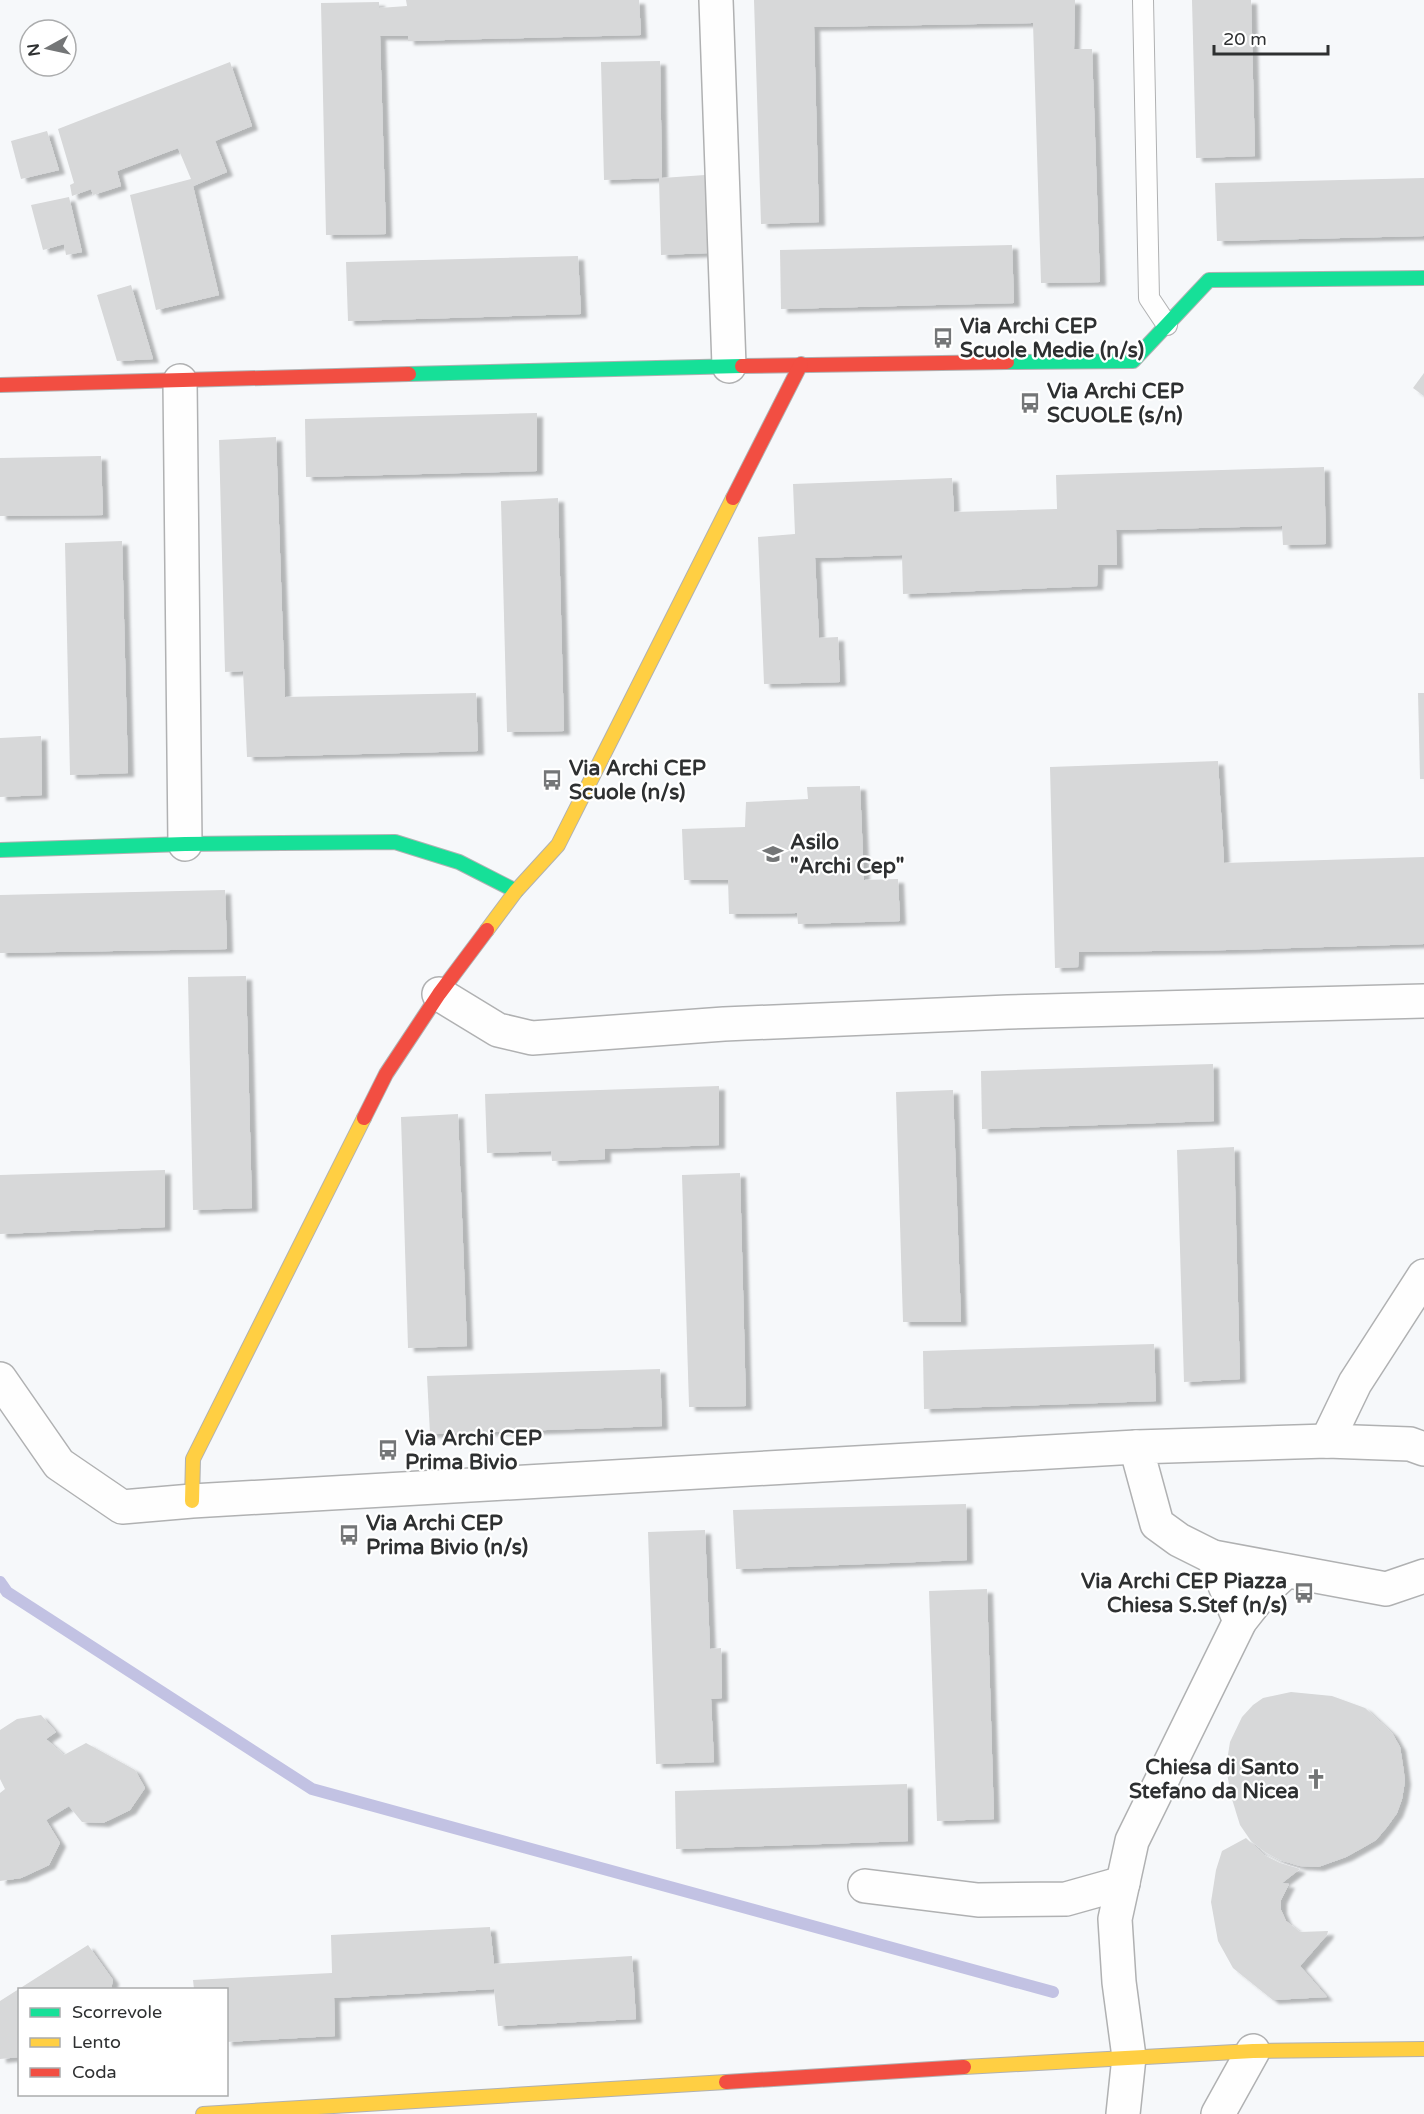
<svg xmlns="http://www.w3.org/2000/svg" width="1424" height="2114" viewBox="0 0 1424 2114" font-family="'Varela Round',sans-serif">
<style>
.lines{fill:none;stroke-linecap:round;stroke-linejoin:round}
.stream{stroke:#c2c2e3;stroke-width:12}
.building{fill:#d7d8d9;filter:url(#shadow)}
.lane-casing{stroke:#b0b1b2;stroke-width:22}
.street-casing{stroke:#b0b1b2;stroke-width:36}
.fast-casing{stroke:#b0b1b2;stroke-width:16}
.slow-casing{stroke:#b0b1b2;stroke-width:16}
.jam-casing{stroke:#b0b1b2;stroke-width:16}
.lane{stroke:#fefefe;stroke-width:20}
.street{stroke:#fefefe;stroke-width:33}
.fast{stroke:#16e098;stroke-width:14}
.slow{stroke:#ffcf43;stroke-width:14}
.jam{stroke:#f24e42;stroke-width:14}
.labels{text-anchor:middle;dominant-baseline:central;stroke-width:4.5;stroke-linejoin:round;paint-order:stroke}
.poi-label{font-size:21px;font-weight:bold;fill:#2e3031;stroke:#fff;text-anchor:start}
</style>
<defs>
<filter id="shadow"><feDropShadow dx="6" dy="4" stdDeviation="1.5" flood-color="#0004"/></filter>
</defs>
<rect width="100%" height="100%" fill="#f6f8fa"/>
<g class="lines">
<polyline class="stream" points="0,1582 7,1592 312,1789 1053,1992"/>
</g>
<g class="building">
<polygon points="406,0 639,0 641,35 408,41 408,36 380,36 386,234 326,235 321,3 379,2 379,8 407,6"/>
<polygon points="754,0 1075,0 1074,49 1092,49 1100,282 1041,283 1033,23 814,27 819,222 761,224"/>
<polygon points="1192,0 1251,0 1255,156 1196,158"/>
<polygon points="660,61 662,178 705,175 708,253 661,255 659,178 604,180 601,62"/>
<polygon points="230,62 252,126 215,141 227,172 193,186 219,295 156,310 130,195 191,179 178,148 117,171 121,186 93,195 91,189 72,196 70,185 74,183 58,129"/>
<polygon points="47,131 59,170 21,179 11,141"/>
<polygon points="1424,178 1424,236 1217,241 1215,183"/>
<polygon points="69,197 82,252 66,255 64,244 43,250 31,205"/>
<polygon points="1012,245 1014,303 781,309 780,250"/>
<polygon points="578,256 581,314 348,321 346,262"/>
<polygon points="131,285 153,359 117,361 97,295"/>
<polygon points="1424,373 1424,396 1413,388"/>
<polygon points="537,413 537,471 306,477 305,419"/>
<polygon points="276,437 285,697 476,693 478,751 247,757 243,671 225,672 219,440"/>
<polygon points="101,456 103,515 0,516 0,458"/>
<polygon points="1324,467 1326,544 1283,545 1282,526 1116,530 1117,565 1098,565 1097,586 903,594 902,555 815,558 819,638 838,637 840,682 764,684 758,537 795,534 793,484 952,478 954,512 1057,509 1056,475"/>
<polygon points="558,498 564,731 507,732 501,501"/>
<polygon points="122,541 128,773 70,775 65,543"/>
<polygon points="1418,693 1424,693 1424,779 1420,779"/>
<polygon points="41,736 42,795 0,797 0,738"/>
<polygon points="1218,761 1224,863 1424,857 1424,944 1227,950 1079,952 1078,967 1055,968 1050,767"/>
<polygon points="860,786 864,880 898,879 900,921 798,924 797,913 729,914 728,880 684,880 682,829 745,827 746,802 808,799 807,787"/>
<polygon points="225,890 227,949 0,953 0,895"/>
<polygon points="246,976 252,1208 193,1210 188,977"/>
<polygon points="1213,1064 1214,1121 982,1129 981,1071"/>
<polygon points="719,1086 719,1145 605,1149 605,1159 552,1161 551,1151 487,1153 485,1094"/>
<polygon points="953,1090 961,1322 903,1322 896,1092"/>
<polygon points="458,1114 467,1346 408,1348 401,1117"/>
<polygon points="1234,1147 1240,1379 1184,1382 1177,1150"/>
<polygon points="165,1170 165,1227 0,1234 0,1175"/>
<polygon points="740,1173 746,1406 689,1407 682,1175"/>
<polygon points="1154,1344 1156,1401 924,1409 923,1351"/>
<polygon points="660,1369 662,1426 430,1434 427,1376"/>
<polygon points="966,1504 967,1560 736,1569 733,1510"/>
<polygon points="705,1530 710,1649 721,1648 722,1698 711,1699 714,1762 656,1764 648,1532"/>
<polygon points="987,1589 994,1819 937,1821 929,1591"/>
<polygon points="1291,1692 1332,1696 1365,1708 1392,1733 1400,1747 1403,1766 1405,1781 1402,1799 1397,1813 1387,1827 1376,1840 1364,1847 1346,1857 1318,1867 1300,1866 1280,1860 1265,1852 1251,1841 1240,1825 1231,1796 1226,1767 1230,1742 1242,1717 1253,1705 1263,1698"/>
<polygon points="41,1715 56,1732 46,1739 64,1755 86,1743 135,1770 145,1788 130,1810 103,1823 82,1822 69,1806 46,1820 60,1843 49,1865 21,1878 0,1881 0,1793 5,1789 0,1779 0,1730 17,1719"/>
<polygon points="907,1784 908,1841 676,1849 675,1791"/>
<polygon points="1246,1838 1264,1855 1280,1863 1300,1869 1282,1883 1289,1884 1281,1900 1281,1910 1286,1921 1300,1932 1328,1931 1327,1935 1300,1966 1327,1997 1273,2000 1233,1968 1218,1941 1211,1902 1216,1870 1222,1851"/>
<polygon points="490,1927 494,1964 632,1956 636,2019 498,2026 494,1989 334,1998 335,2036 226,2042 226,1989 194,1989 193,1980 332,1973 331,1935"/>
<polygon points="88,1945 113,1980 111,1989 20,1989 20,2057 0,2059 0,2001"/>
</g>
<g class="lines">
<g class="lane-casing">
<polyline id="lane" points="1143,0 1149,298 1167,325"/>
</g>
<g class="street-casing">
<g id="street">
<polyline points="716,0 729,366"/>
<polyline points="180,381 185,844"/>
<polyline points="439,994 498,1030 532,1038 724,1024 1008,1012 1424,1001"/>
<polyline points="0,1379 59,1464 122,1507 192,1501 1136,1447"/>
<polyline points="1327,1441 1355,1383 1424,1276"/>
<polyline points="1424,1449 1410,1444 1327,1441 1136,1447 1157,1524 1179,1540 1213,1557 1386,1589 1424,1576"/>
<polyline points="1213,1557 1240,1621"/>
<polyline points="865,1886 978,1900 1066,1899 1123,1883"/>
<polyline points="1123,2114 1129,2057 1119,1982 1115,1919 1132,1841 1240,1621 1262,1593 1286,1571"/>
<polyline points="1218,2114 1253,2051"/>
</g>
</g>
<g class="fast-casing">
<g id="fast">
<polyline points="1007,362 1133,361 1209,280 1424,278"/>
<polyline points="409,374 742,366"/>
<polyline points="0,850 185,844 395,842 459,862 516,891"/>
</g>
</g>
<g class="slow-casing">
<g id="slow">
<polyline points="487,930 516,891 558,845 733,498"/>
<polyline points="192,1501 193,1459 364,1118"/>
<polyline points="964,2067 1253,2051 1424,2049"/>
<polyline points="203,2114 726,2082"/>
</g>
</g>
<g class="jam-casing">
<g id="jam">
<polyline points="742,366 1007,362"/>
<polyline points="0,385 409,374"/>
<polyline points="733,498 801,364"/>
<polyline points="364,1118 386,1074 439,994 487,930"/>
<polyline points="726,2082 964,2067"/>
</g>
</g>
<use href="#lane" class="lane"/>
<use href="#street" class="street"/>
<use href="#fast" class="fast"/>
<use href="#slow" class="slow"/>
<use href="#jam" class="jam"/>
</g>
<defs>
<g id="bus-bare" transform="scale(1.62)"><path d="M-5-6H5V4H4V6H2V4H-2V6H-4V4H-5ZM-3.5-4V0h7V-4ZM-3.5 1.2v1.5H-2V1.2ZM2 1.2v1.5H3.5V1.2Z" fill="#747677" stroke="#fff" stroke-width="2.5" paint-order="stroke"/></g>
<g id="school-bare" transform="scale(1.62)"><path d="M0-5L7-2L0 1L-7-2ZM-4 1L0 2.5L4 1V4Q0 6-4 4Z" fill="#747677" stroke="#fff" stroke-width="2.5" paint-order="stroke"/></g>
<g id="church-bare" transform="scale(1.62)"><path d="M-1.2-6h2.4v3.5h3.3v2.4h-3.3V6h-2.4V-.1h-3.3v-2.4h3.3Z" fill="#747677" stroke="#fff" stroke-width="2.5" paint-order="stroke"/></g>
</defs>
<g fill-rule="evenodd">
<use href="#bus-bare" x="943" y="338"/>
<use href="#bus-bare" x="1030" y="403"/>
<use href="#bus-bare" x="552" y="780"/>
<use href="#school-bare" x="773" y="854"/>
<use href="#bus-bare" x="388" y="1450"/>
<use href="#bus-bare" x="349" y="1535"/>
<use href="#bus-bare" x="1304" y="1593"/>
<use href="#church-bare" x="1316" y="1779"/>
</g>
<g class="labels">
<g class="poi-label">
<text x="960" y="326">Via Archi CEP<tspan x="960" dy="24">Scuole Medie (n/s)</tspan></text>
<text x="1047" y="391">Via Archi CEP<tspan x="1047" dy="24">SCUOLE (s/n)</tspan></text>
<text x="569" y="768">Via Archi CEP<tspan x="569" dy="24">Scuole (n/s)</tspan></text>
<text x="790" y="842">Asilo<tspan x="790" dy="24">"Archi Cep"</tspan></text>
<text x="405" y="1438">Via Archi CEP<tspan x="405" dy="24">Prima Bivio</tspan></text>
<text x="366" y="1523">Via Archi CEP<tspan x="366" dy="24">Prima Bivio (n/s)</tspan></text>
<text x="1287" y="1581" text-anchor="end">Via Archi CEP Piazza<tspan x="1287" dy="24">Chiesa S.Stef (n/s)</tspan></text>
<text x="1299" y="1767" text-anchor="end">Chiesa di Santo<tspan x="1299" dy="24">Stefano da Nicea</tspan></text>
</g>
</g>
<rect x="18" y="1988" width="210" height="108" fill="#ffffff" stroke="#abacad" stroke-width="1.5"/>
<rect x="30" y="2008" width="30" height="9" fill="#16e098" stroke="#abacad" stroke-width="1.5"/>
<text x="72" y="2018" font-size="18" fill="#2e3031">Scorrevole</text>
<rect x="30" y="2038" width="30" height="9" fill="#ffcf43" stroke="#abacad" stroke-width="1.5"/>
<text x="72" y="2048" font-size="18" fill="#2e3031">Lento</text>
<rect x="30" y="2068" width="30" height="9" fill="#f24e42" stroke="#abacad" stroke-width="1.5"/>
<text x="72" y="2078" font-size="18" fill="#2e3031">Coda</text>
<g transform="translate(48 48) rotate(262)"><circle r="28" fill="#ffffff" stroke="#abacad" stroke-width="1.5"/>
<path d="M0-4.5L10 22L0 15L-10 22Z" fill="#747677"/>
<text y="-9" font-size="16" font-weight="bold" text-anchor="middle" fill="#2e3031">N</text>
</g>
<path d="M1214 45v9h114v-9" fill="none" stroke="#2e3031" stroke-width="3"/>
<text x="1223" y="45" font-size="18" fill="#2e3031" stroke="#ffffff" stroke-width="4.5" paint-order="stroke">20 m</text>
</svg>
